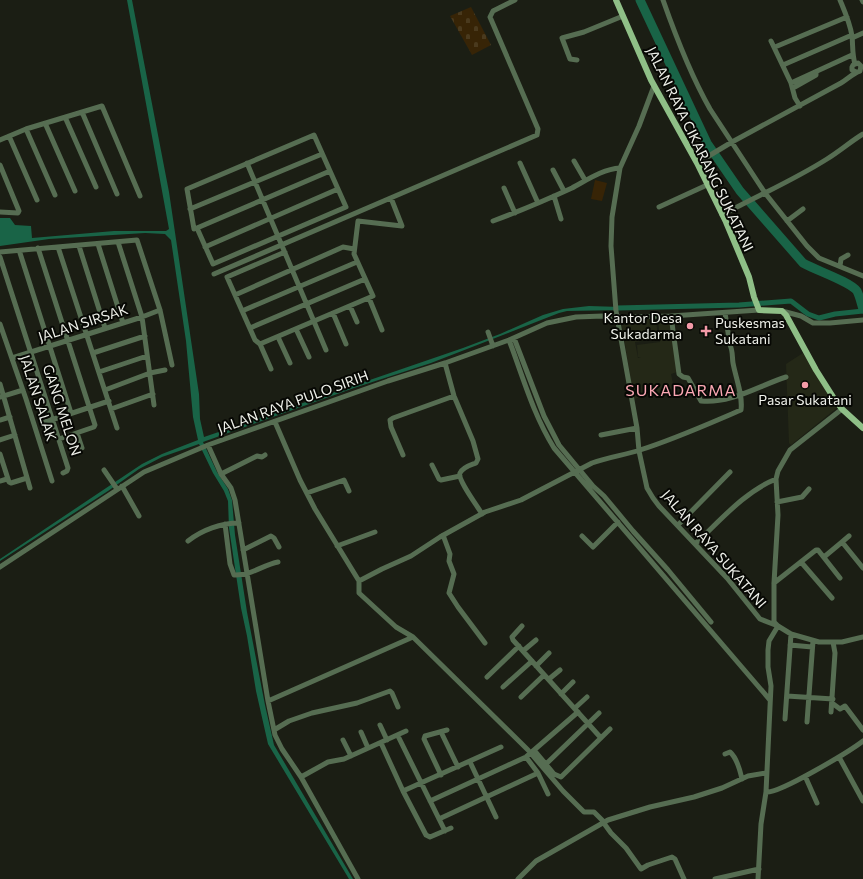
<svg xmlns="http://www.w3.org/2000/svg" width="863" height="879" font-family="Commissioner,sans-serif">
<defs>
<pattern id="cemetery-stones" width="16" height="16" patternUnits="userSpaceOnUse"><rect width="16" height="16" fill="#372406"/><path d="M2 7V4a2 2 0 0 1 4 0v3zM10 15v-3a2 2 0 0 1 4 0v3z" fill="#4a3a1e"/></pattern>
</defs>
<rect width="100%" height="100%" fill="#1b1e14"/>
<path fill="#242817" d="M656,318L658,339L635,342L638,358L641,357H638L637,345L660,342L658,318H670L677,372L671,374L674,389L634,399L621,320Z
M803,353L838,407L791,445L789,443L786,364Z"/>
<path fill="url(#cemetery-stones)" d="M471,7L491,45L472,55L450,16Z"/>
<path fill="#372406" d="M595,180L607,183L602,201L591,199Z"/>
<path fill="#196447" d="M127,0H132L169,192L199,394L200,419L204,437L463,348L500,334L543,315L563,309L589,306L621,307L622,310L567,311L559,313L431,363L354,388L203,442L217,472L228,489L232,500L235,535L247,612L265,705L274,745L353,879H349L268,744L256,691L247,636L241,608L229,528L228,501L224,491L213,473L199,444L162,457L139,469L108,491L0,561V559L142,464L162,454L198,440L193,417L186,341L171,240L165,234L145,233L49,239L0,246V218H10L15,225L31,226L32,238L114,231H166L169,229Z"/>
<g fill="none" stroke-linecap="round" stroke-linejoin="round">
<path stroke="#196447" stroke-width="5" d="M617,308L739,305L791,301L808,314L819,318L835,314L863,311"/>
<path stroke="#196447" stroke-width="9" d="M640,0L707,143L740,191L803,263C815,270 851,282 857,291C860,297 861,303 863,309"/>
<path stroke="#566d52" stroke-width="5" d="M663,0C676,37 690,74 710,109L765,193L807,246L819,258L863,276
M840,0C845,12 850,23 852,36C853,45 852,54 855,64
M862,0L863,2
M852,38L863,33
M771,41L791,83L795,98L800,106
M775,47L847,17
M577,60L570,59L562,38L584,32L623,16
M783,65L852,35
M791,83L852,55
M654,86L639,126L620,168L612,217L611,246L616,311L637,428L639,451L647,488L653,498L659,506L727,578L760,619L778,626L791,634L819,642H842L863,637
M793,88L816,75V73
M82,112L117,194
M65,117L96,187
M45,123L75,191
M26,129L55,195
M9,136L37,200
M0,140L26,129L102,106L140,196
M574,161L585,180
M247,163L326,350
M520,163L538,203
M697,163L732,142L841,83C848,79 853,73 860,71L861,66L858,63L853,65L852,67V70L856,72
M0,165L19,211L18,213L0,212
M553,170L564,191
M504,188L515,213
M554,196L561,219
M659,207L707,185
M190,209L322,154
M722,215C757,196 794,180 827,159C840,151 850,142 863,134
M493,221C520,211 546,200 572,188C587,180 603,169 620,168
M787,221L803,209
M197,228L213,264L346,207L314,135L187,189L194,229L197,228L330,171
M118,242L142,317L154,405
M98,244L123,323
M79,246L105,328
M58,247L117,428
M205,247L338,189
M38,248L95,425L94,427L59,439
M0,252L137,240L160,310L172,365
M20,253L71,413
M0,257L68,468L67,471L63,473
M840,266L841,259L848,255
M214,274L537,135L538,129L490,17L493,11L515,0
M235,295L343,247L354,249
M369,298L382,330
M350,306L357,322
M242,311L357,262
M782,311L801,316L813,323H830L863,320
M333,313L346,344
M671,316L679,374L683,377L688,378L701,401C731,404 758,386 786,377
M0,324L26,399L52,481
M250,328L365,279
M296,329L309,357
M488,332L493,346
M278,337L290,363
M514,338L544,416L559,445L593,486L604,496L633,531L668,570L711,622
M509,340C523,377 533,414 554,448L770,700
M260,344L373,296L354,254L358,221L402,226L391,198
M93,353L145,336
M12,358L142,317L160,310
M445,363L454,396L473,441L478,459L476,463C471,465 463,467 460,473C457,479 478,507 482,514
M271,369L260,344L255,340L227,277L285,252
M99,372L147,356
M0,384L30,488
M105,390L150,373L165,370
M0,397L23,390
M111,409L153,394
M0,420L10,417
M45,422L109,401
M275,422L300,480L315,509L359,581V593L396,627L413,637L528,750L563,791L584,812H594L604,822
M77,433L82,448
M601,435L637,428
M0,440L15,435
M208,445L221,474L231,488L235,500L268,701L275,735L282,749L301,777L358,879
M0,454L9,482L11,483L27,478
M403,455L391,427L390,420L393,418L454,396
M432,465L439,479L441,480L460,476
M104,470L117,489
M221,474L257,456L262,457L265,455
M0,481L7,479
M122,486L139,516
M307,493L344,480L349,491
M777,502L802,497L809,489
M225,524L230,564L234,575C250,576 263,565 278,562
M678,525L730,472
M443,535L450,554L449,561L454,574L449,593L458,607L485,643
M582,536L593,547L618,522
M188,541C202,530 221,523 239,523
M842,542L849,536
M695,544C720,521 744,492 776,479
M337,546L375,532
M243,550L271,536L274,538L279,547
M824,557L842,542L863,568
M801,562L832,598
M0,567L144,472L208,445L388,381L445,363L509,340L547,323L576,317L603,316L618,317L671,316L759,310
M359,581L382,569L411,556L440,537L485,512L521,500L592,463C608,457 625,455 640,450C675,439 708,424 741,410C743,395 736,379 733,363C732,357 733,351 730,345L725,313
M774,583L816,550H818L840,578
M522,626L512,637L513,640L601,738
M790,645L812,647
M523,651L536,640
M536,666L549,653
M487,677L519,646
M549,679L560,670
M503,687L532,661
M561,694L573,682
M787,696L833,699
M521,697L544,675
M268,701L413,637
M832,703L840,709L845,706L863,730
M575,708L587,697
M831,712L835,653L833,642
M785,719L791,634
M807,722L813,641
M380,725L387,740
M274,730L289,721L312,713L357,703L390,691L392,693L398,707
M361,732L368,748
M441,732L458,767
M398,736L445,831
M343,740L351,756
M381,743L403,791L426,835L430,837L451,828
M534,750L554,774L561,777L610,729
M725,754L730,752C737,758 740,770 742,779
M526,757L538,773L548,794
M839,757L863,801
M470,762L496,817
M546,764L599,713
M441,775L424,739L425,736L447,730
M805,776L817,803
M301,777L328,762L344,759L406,731
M403,791L501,747
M766,792C779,794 850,751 863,741
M430,801L526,757L578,712
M439,819L538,773
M603,822L611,833L626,848L641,869L648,865L672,857L675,859L684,879
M518,879L536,861L608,820L650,807L694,797L722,788L748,776L766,773
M715,879L759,869
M758,879L761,824L766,792L771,686L768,667V650L769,641L778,626L774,622V583L778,515L776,479L778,471L790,450L842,409"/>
<path stroke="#8fbf87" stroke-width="6" d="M616,0L651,80L697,163L726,222L749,277L754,297L759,310L782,311L786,315L816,370L835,400L842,409L863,428"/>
</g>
<g fill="#f39aa7" stroke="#070804" stroke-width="1.5">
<circle cx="690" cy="326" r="4"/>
<path d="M704 325h4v4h4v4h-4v4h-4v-4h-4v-4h4z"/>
<circle cx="805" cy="385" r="4"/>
</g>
<g text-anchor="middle" stroke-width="4" stroke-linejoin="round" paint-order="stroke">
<g font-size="14" fill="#eff1ea" stroke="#070804">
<text transform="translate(700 149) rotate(64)" y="5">JALAN RAYA CIKARANG SUKATANI</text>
<text transform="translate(83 323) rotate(-18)" y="5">JALAN SIRSAK</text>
<text transform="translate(38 398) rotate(72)" y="5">JALAN SALAK</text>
<text transform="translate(293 402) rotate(-20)" y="5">JALAN RAYA PULO SIRIH</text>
<text transform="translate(62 410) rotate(72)" y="5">GANG MELON</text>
<text transform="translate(714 549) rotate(49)" y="5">JALAN RAYA SUKATANI</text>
</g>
<g font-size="14" fill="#eff1ea" stroke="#070804" text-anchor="end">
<text x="682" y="323">Kantor Desa<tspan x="682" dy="16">Sukadarma</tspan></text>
<text x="715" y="328" text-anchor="start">Puskesmas<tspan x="715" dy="16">Sukatani</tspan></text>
<text x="805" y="405" text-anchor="middle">Pasar Sukatani</text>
</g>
<g font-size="16" letter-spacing="1" fill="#fca8b4" stroke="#070804">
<text x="681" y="396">SUKADARMA</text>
</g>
</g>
</svg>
